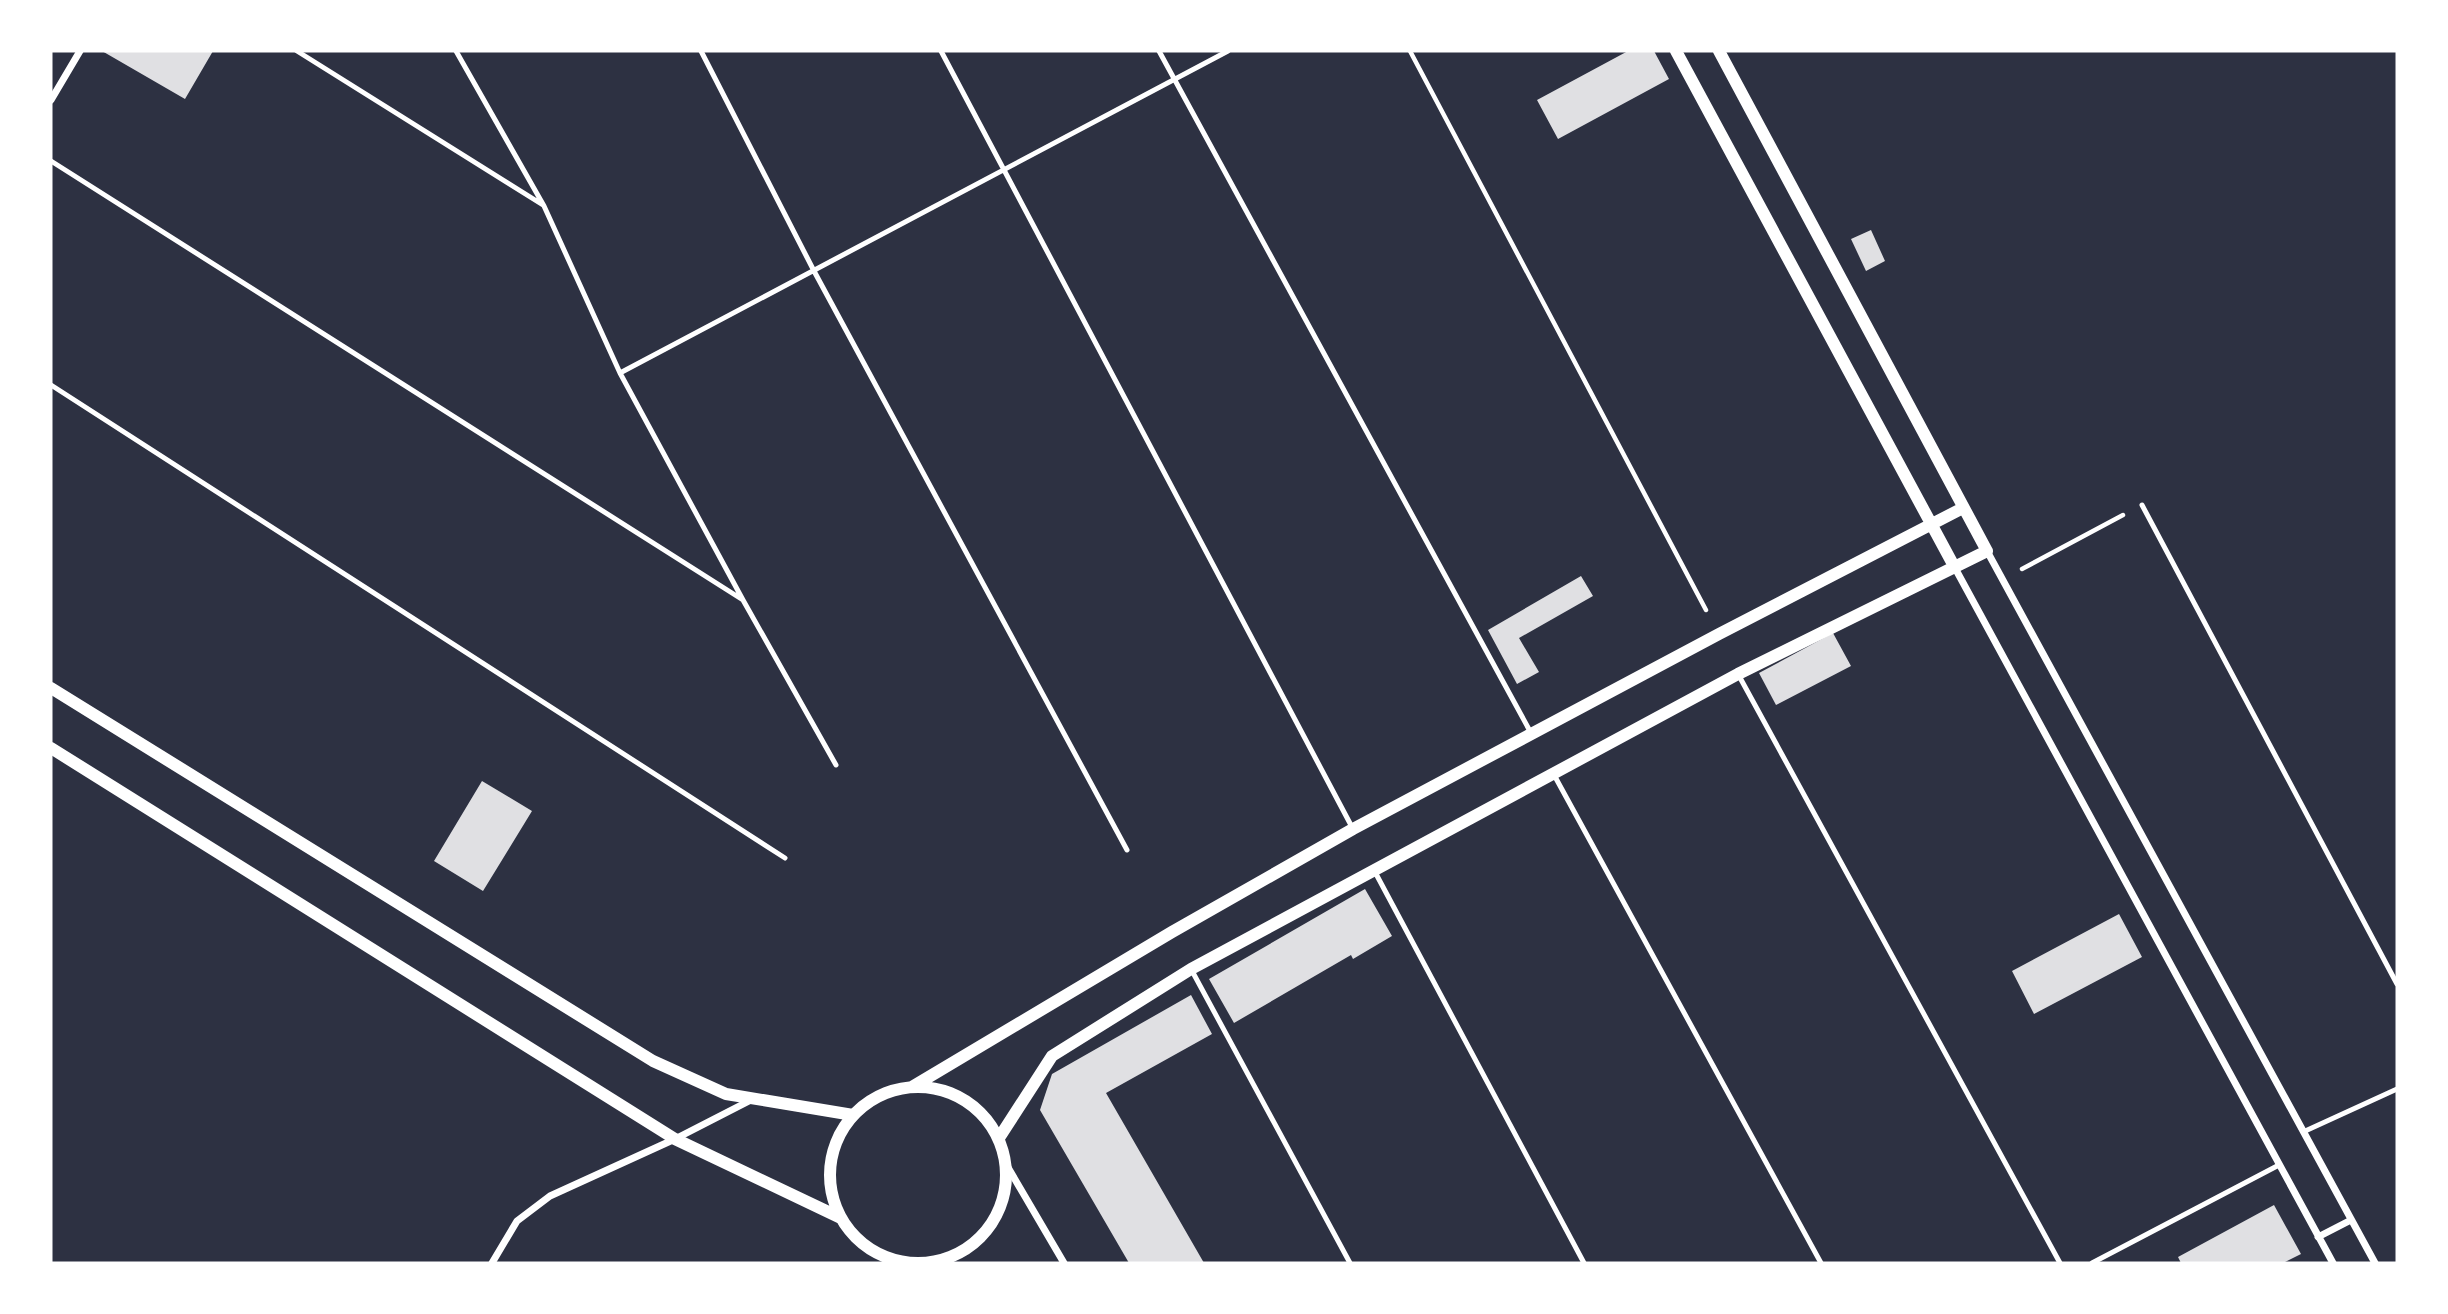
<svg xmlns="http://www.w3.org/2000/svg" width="2448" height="1314" font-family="Raleway,sans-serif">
<rect width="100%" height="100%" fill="#2d3142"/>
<path fill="#e0e0e3" d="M102,51H213L185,99Z
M1628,51H1654L1669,79L1558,139L1537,100Z
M1871,230L1885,261L1866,271L1851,239Z
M1581,576L1593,596L1519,638L1539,672L1517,684L1488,630Z
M1833,633L1851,666L1776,705L1759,673Z
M482,781L532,811L483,891L434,861Z
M1365,889L1392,936L1353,959L1351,955L1234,1023L1209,979Z
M2119,914L2142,957L2034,1014L2012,971Z
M1191,995L1212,1034L1106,1093L1204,1263H1129L1040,1110L1052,1074Z
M2274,1205L2301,1254L2283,1263H2181L2178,1257Z"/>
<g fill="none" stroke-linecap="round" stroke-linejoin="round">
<path stroke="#fff" stroke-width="4.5" d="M1410,51L1706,610
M2022,569L2123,515"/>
<path stroke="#fff" stroke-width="5" d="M297,51L543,205
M456,51L544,206L620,373L743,600L836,765
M701,51L814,271L1127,850
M941,51L1353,829
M1159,51L1531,733
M51,161L743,600
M620,373L1228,51
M51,385L785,858
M2142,505L2397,984
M1738,674L2060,1263
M1553,773L1821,1263
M1375,872L1584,1263
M1191,969L1350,1263
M2303,1132L2397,1089
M2092,1263L2279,1165"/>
<path stroke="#fff" stroke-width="7" d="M51,100L80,51
M1987,551L2375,1263
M1955,568L2333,1263
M1006,1164L1064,1263
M2318,1237L2351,1220
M901,1262L902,1263
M492,1263L517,1221L550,1196L675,1139L751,1100"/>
<path stroke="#fff" stroke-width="12" d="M1676,51L1955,568
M51,688L653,1061L726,1094L853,1115
M51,748L675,1139L841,1218
M912,1087L1172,932L1353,829L1719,634L1963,508
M830 1175a88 88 0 1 1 176 0a88 88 0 1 1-176 0Z
M999,1138L1052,1056L1191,969L1738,674L1987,551L1719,51"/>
</g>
<rect width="2448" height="1314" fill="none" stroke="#ffffff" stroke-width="105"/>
</svg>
